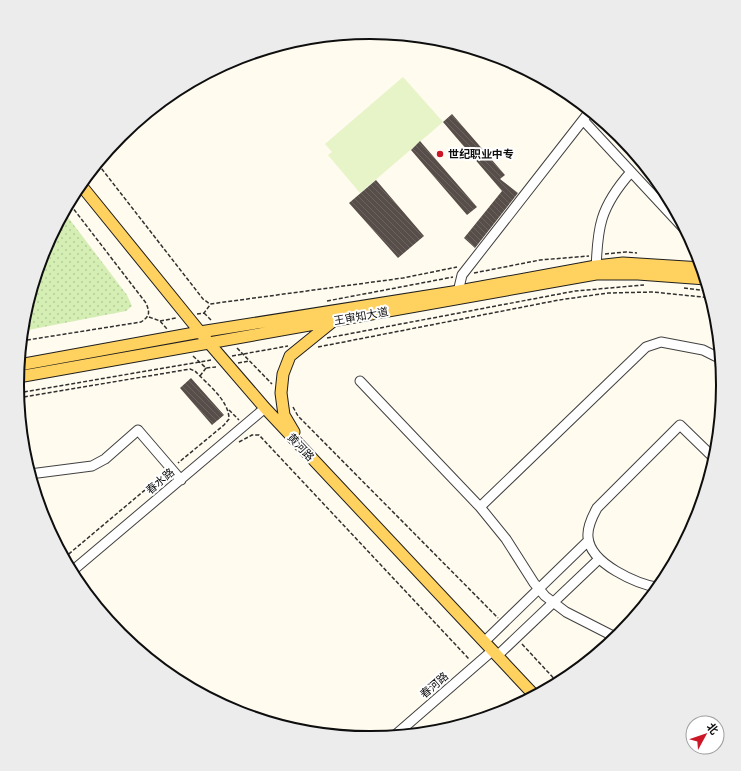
<svg xmlns="http://www.w3.org/2000/svg" width="741" height="771" font-family="'Source Serif 4','Noto Sans SC',serif">
<defs>
<pattern id="grass-dots" width="8" height="8" patternUnits="userSpaceOnUse"><rect width="8" height="8" fill="#d4eeb4"/><path d="M2 2h.1M6 6h.1" fill="none" stroke="#b5cb9a" stroke-width="1.8" stroke-linecap="round"/></pattern>
<pattern id="building-back-hatch" width="6" height="6" patternUnits="userSpaceOnUse"><rect width="6" height="6" fill="#584e49"/><path d="M-1 5l2 2M0 0l6 6M5-1l2 2" fill="none" stroke="#6b635f"/></pattern>
</defs>
<rect width="100%" height="100%" fill="#fffbef"/>
<path fill="url(#grass-dots)" d="M64,212L127,295L132,306L126,311L23,331L24,316L44,250Z"/>
<path fill="#e6f4c7" d="M403,77L443,122L360,193L328,155L332,152L325,144Z"/>
<path fill="url(#building-back-hatch)" d="M452,114L505,175L500,179L518,193L475,248L464,238L502,191L443,122Z
M420,141L477,207L467,215L411,150Z
M376,180L424,236L398,258L349,203Z
M191,378L224,415L212,425L180,388Z"/>
<g fill="none" stroke-linecap="round" stroke-linejoin="round">
<defs>
<path id="minor" d="M583,120L688,233
M596,273C597,227 600,207 631,172
M457,296L462,275L590,111
M360,381L480,507
M30,474L92,466L105,459L138,430L181,480
M71,572L265,408
M660,588C637,584 590,564 588,537C587,527 592,517 597,508L680,425L716,460
M617,638L566,612L545,596L534,583L506,539L480,507L646,347L661,342L703,350L721,359
M484,642L588,541
M497,656L599,559
M393,737L492,651"/>
<path id="major" d="M80,184L209,343L265,408L535,696
M19,365L200,332L459,291L596,266L623,263L702,268
M18,377L596,274H638L706,279
M294,432L284,415L281,393L283,374L290,356L332,322"/>
</defs>
<use href="#minor" stroke="#414141" stroke-width="11"/>
<use href="#major" stroke="#1f1f1f" stroke-width="13"/>
<path stroke="#303030" stroke-width="1.5" stroke-dasharray="4 2" stroke-linecap="butt" d="M98,164L203,299L210,304L403,278L457,267
M605,254L626,252L637,253
M474,273L540,260L589,256
M684,288L709,291
M327,301L453,277
M204,313L211,320
M197,314L204,313L210,305
M149,317L160,321L167,329
M160,321L176,318
M327,338L575,291L644,285
M21,341L141,322C150,316 150,313 146,303L69,203
M318,347L559,300L608,293L653,292L712,298
M237,348L272,384
M193,356L206,368L216,367
M232,356L288,346
M238,363L250,361
M200,376L206,368
M18,393L211,360
M18,398L190,369L195,371C207,384 229,400 229,419L224,425L178,463
M293,407L298,416L498,618
M229,410L239,420
M239,442L252,435H259L469,659
M64,558L164,474
M522,644L559,684"/>
<use href="#minor" stroke="#fff" stroke-width="9"/>
<use href="#major" stroke="#ffd15f" stroke-width="11"/>
</g>
<circle fill="#cc1727" stroke="#fff" stroke-width="1.5" cx="440" cy="154" r="4"/>
<g text-anchor="middle" stroke-width="4" stroke-linejoin="round" paint-order="stroke">
<g font-size="11" font-weight="bold" fill="#0e0e0e" stroke="#fff" text-anchor="start">
<text x="448" y="158">世纪职业中专</text>
</g>
<g font-size="11" fill="#0e0e0e" stroke="#fff">
<text transform="translate(361 316) rotate(-10)" y="4">王审知大道</text>
<text transform="translate(301 447) rotate(47)" y="4">黄河路</text>
<text transform="translate(160 481) rotate(-40)" y="4">春水路</text>
<text transform="translate(434 685) rotate(-41)" y="4">春河路</text>
</g>
</g>
<path d="M0 0H741V771H0ZM24 385a346 346 0 1 1 692 0a346 346 0 1 1-692 0Z" fill="#ececec" fill-rule="evenodd"/>
<path fill="none" stroke="#0e0e0e" stroke-width="2" d="M24 385a346 346 0 1 1 692 0a346 346 0 1 1-692 0Z"/>
<g transform="translate(705 735) rotate(50)"><circle r="19" fill="#ffffff" stroke="#9f9f9f"/>
<path d="M0-3L7 15L0 10L-7 15Z" fill="#cc1727"/>
<text y="-6" font-size="11" font-weight="bold" text-anchor="middle" fill="#0e0e0e">北</text>
</g>
</svg>
